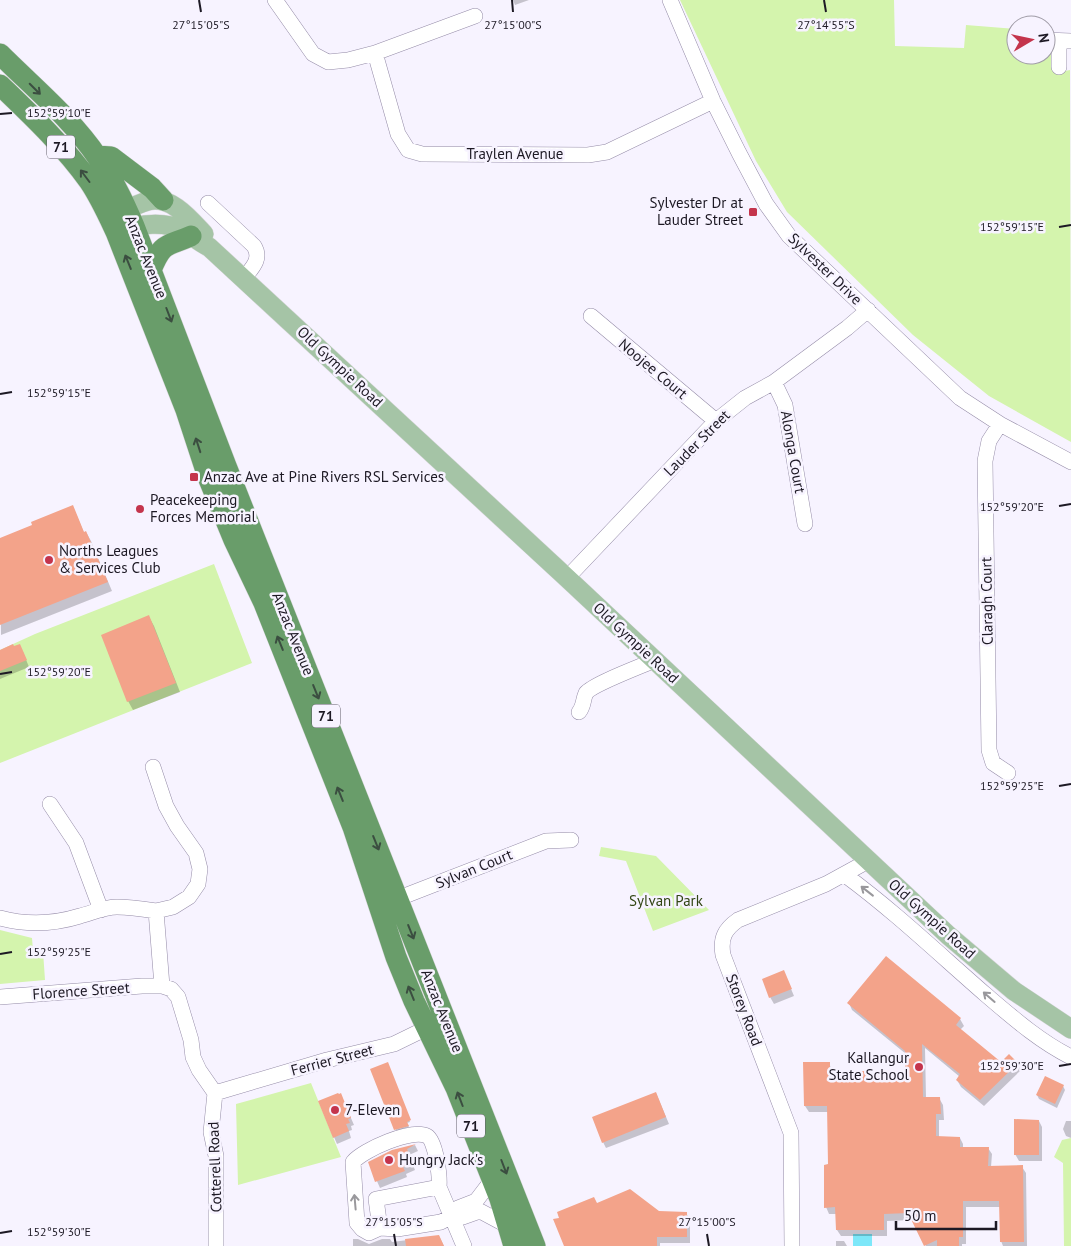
<svg xmlns="http://www.w3.org/2000/svg" width="1071" height="1246" font-family="'PT Sans',sans-serif">
<rect width="100%" height="100%" fill="#f7f3ff"/>
<path fill="#d4f4ad" d="M680,0H894L895,46L964,48L966,25L1016,29V55H1046V47L1052,50L1065,71L1070,70L1071,442L989,396L913,335L787,212L756,161Z
M214,564L252,663L0,763V650L35,634Z
M601,847L656,856L709,910L653,931L626,861L599,856Z
M0,930L32,938L33,951H43L45,980L0,984Z
M311,1083L341,1157L238,1185L236,1104Z
M1071,1138V1246H1064L1063,1163L1054,1157L1062,1140Z"/>
<path fill="#7de7f9" d="M853,1234H872V1246H853Z"/>
<path fill="#0003" d="M513,0H529L515,5Z
M77,516L84,533L86,532L91,541L112,591L1,635L0,539Z
M149,617L154,626L180,692L133,710L128,701Z
M0,651L23,652L29,667L0,679Z
M784,972L794,996L774,1004L770,997Z
M849,1003L960,1019L964,1026L960,1030L1001,1064H1017L1021,1070L984,1106L961,1087L957,1080L960,1077L925,1048L926,1098H939L943,1105L944,1120H939V1137L960,1138L963,1144V1148H988L992,1154L991,1167H1022L1026,1173L1027,1246H1003L1001,1241V1207H966V1244H962V1246H926L912,1220L887,1221V1236H841L837,1230V1214H829L826,1207L829,1166L828,1112H809L805,1106L829,1063L833,1073L907,1072L906,1054L852,1010Z
M387,1064L410,1122L407,1123L409,1127L396,1131Z
M1063,1086L1065,1090L1057,1108L1039,1099L1037,1095Z
M656,1093L669,1124L606,1148L603,1142Z
M341,1095L354,1125L351,1126L352,1130L349,1131L351,1138L337,1144L334,1137Z
M1039,1121L1042,1127V1161H1019L1015,1154Z
M1066,1121H1071V1138L1066,1136L1063,1129Z
M415,1145L418,1151L409,1155L415,1170L406,1174L407,1177L380,1188L369,1163L392,1151Z
M596,1204L658,1213H686L690,1219V1243H660V1246H565Z
M439,1236L444,1246H353V1239H358L369,1244L382,1239H390L392,1242Z
M836,1241H844L847,1246H836Z"/>
<path fill="#f3a38a" d="M73,505L84,532L86,531L108,582L0,625V538L32,525L31,522Z
M149,615L176,683L127,702L101,635Z
M13,644L14,646L20,644L27,660L0,671V650Z
M886,956L961,1018L956,1025L1001,1062L1009,1054L1018,1063L980,1100L956,1080L960,1074L922,1044L923,1097H940L941,1114H936V1136L960,1137V1147H989L988,1166L1023,1165L1024,1242H1000L999,1201H963V1237H959V1246H937V1240L924,1246L908,1213L884,1214V1230H836L835,1207L824,1208V1165L828,1164L827,1106H804L803,1062H830V1071H905V1051L847,1003Z
M784,970L792,989L769,998L762,979Z
M388,1062L411,1120L407,1122L409,1126L394,1130L370,1069Z
M1045,1076L1064,1085L1055,1104L1036,1095Z
M656,1092L666,1117L602,1143L592,1117Z
M338,1093L339,1094L341,1093L351,1118L348,1119L350,1123L346,1124L349,1131L333,1138L318,1101Z
M1014,1119L1039,1120V1155H1014Z
M416,1144L407,1149L412,1163L403,1167L405,1171L375,1182L368,1162L392,1150Z
M630,1189L659,1211L687,1212V1237H657V1246H564L553,1219L559,1218L557,1212L594,1197L597,1203Z
M439,1235L444,1246H406L405,1239Z"/>
<g fill="none" stroke-linecap="round" stroke-linejoin="round">
<defs>
<path id="minor" d="M275,0L313,54L328,62L348,60L375,53L475,16
M670,0L713,101L739,153L766,204L789,236L960,398L1000,424L1071,462
M1046,40L1071,41
M375,53L398,134L408,150L422,154L588,155L607,152L713,101
M1059,67V41
M208,203L254,246C262,259 252,268 244,278
M591,316L716,421
M774,382L785,405L805,524
M1000,424L989,441L985,461L989,750L993,763L1008,773
M567,578L716,421L745,398L774,382L847,328L868,310
M579,712C584,706 583,699 586,693C593,684 642,666 655,660
M153,767L166,806L177,826L196,853L200,869L198,884L189,897L173,907L156,911
M50,804L76,843L101,910
M845,875C894,911 939,954 985,994C1012,1017 1039,1041 1071,1057
M389,902L546,841L571,840
M0,918C26,925 54,924 80,916C92,913 104,907 117,907C130,907 143,909 156,911L162,986
M0,997L142,986H162L171,989L178,997L191,1040L193,1057L199,1070L215,1093L211,1132L216,1156V1246
M215,1093L327,1060L394,1044L435,1024
M452,1216L463,1217L480,1211L508,1226
M380,1228L369,1233L362,1229L357,1223L353,1162C363,1150 412,1128 427,1136C436,1141 440,1177 439,1187
M464,1246L439,1187L376,1199L380,1228L397,1229L441,1222L452,1216L458,1208L476,1201L492,1180
M792,1246L791,1133L723,955C720,938 725,929 738,920L826,884L868,861"/>
<path id="major" d="M115,216C125,211 136,204 148,201C171,195 190,219 204,234
M122,230C140,224 164,221 183,230C192,235 198,242 209,247L567,578L949,936L1014,991L1071,1029"/>
<path id="highway" d="M0,54C33,87 72,119 98,158C113,179 124,202 134,226L226,466L535,1246
M0,85C31,115 64,146 89,181C100,197 108,215 116,232L186,410L208,477L234,540L264,603L353,827L396,957L414,1001L456,1088L500,1199L514,1246
M97,156L111,157L152,188L163,200
M151,270C163,241 166,247 191,236"/>
</defs>
<use href="#minor" stroke="#958ca8" stroke-width="16"/>
<use href="#major" stroke="#d6d6d8" stroke-width="20"/>
<use href="#highway" stroke="#d6d6d8" stroke-width="22"/>
<use href="#minor" stroke="#fff" stroke-width="15"/>
<use href="#major" stroke="#a5c4a6" stroke-width="19"/>
<use href="#highway" stroke="#699d6a" stroke-width="21"/>
</g>
<defs><path id="oneway-shaft" d="M-6 0H5M1.5-3L5.5 0L1.5 3" fill="none" stroke-width="1.6" stroke-linecap="round" stroke-linejoin="round" transform="scale(1.25)"/></defs>
<g stroke="#3b4e40">
<use href="#oneway-shaft" transform="translate(35 89) rotate(45)"/>
<use href="#oneway-shaft" transform="translate(85 176) rotate(-127)"/>
<use href="#oneway-shaft" transform="translate(128 262) rotate(-112)"/>
<use href="#oneway-shaft" transform="translate(169 315) rotate(69)"/>
<use href="#oneway-shaft" transform="translate(198 445) rotate(-108)"/>
<use href="#oneway-shaft" transform="translate(280 643) rotate(-112)"/>
<use href="#oneway-shaft" transform="translate(316 692) rotate(68)"/>
<use href="#oneway-shaft" transform="translate(340 794) rotate(-112)"/>
<use href="#oneway-shaft" transform="translate(376 843) rotate(68)"/>
<use href="#oneway-shaft" transform="translate(411 932) rotate(68)"/>
<use href="#oneway-shaft" transform="translate(411 993) rotate(-112)"/>
<use href="#oneway-shaft" transform="translate(460 1099) rotate(-111)"/>
<use href="#oneway-shaft" transform="translate(504 1167) rotate(69)"/>
</g>
<g stroke="#99989c">
<use href="#oneway-shaft" transform="translate(867 891) rotate(-142)"/>
<use href="#oneway-shaft" transform="translate(989 997) rotate(-139)"/>
<use href="#oneway-shaft" transform="translate(355 1202) rotate(-95)"/>
</g>
<path fill="none" stroke="#1d1924" stroke-width="2" d="M199,0L201,12M512,0L513,12M824,0L826,12M0,114L12,113M1059,227L1071,225M0,394L12,392M1059,506L1071,504M0,674L12,672M1059,786L1071,784M0,954L12,952M1059,1066L1071,1064M0,1233L12,1231M394,1234L396,1246M707,1234L709,1246"/>
<g fill="#c4344c" stroke="#f7f3ff" stroke-width="2">
<rect x="748" y="207" width="10" height="10" rx="2.5"/>
<rect x="189" y="472" width="10" height="10" rx="2.5"/>
<circle cx="140" cy="509" r="5"/>
<circle cx="49" cy="560" r="5"/>
<circle cx="919" cy="1067" r="5"/>
<circle cx="335" cy="1110" r="5"/>
<circle cx="389" cy="1160" r="5"/>
</g>
<g text-anchor="middle" stroke-width="5" stroke-linejoin="round" paint-order="stroke">
<g fill="#f7f3ff" stroke="#5e5a66" stroke-width="1">
<rect x="47" y="135.5" width="28" height="23" rx="4"/>
<rect x="312" y="704.5" width="28" height="23" rx="4"/>
<rect x="457" y="1114.5" width="28" height="23" rx="4"/>
</g>
<g font-size="14" font-weight="bold" fill="#1d1924">
<text x="61" y="152">71</text>
<text x="326" y="721">71</text>
<text x="471" y="1131">71</text>
</g>
<g font-size="15" fill="#1d1924" stroke="#f7f3ff">
<text x="515" y="159">Traylen Avenue</text>
<text transform="translate(146 257) rotate(68)" y="5">Anzac Avenue</text>
<text transform="translate(825 269) rotate(44)" y="5">Sylvester Drive</text>
<text transform="translate(340 367) rotate(43)" y="5">Old Gympie Road</text>
<text transform="translate(653 369) rotate(40)" y="5">Noojee Court</text>
<text transform="translate(697 443) rotate(-45)" y="5">Lauder Street</text>
<text transform="translate(793 452) rotate(80)" y="5">Alonga Court</text>
<text transform="translate(987 601) rotate(-91)" y="5">Claragh Court</text>
<text transform="translate(293 634) rotate(68)" y="5">Anzac Avenue</text>
<text transform="translate(636 643) rotate(43)" y="5">Old Gympie Road</text>
<text transform="translate(474 869) rotate(-22)" y="5">Sylvan Court</text>
<text transform="translate(932 919) rotate(42)" y="5">Old Gympie Road</text>
<text transform="translate(81 991) rotate(-4)" y="5">Florence Street</text>
<text transform="translate(744 1010) rotate(69)" y="5">Storey Road</text>
<text transform="translate(442 1011) rotate(68)" y="5">Anzac Avenue</text>
<text transform="translate(332 1060) rotate(-15)" y="5">Ferrier Street</text>
<text transform="translate(215 1167) rotate(-92)" y="5">Cotterell Road</text>
</g>
<g font-size="15" fill="#1d1924" stroke="#f7f3ff" text-anchor="start">
<text x="743" y="208" text-anchor="end">Sylvester Dr at<tspan x="743" dy="17">Lauder Street</tspan></text>
<text x="204" y="482">Anzac Ave at Pine Rivers RSL Services</text>
<text x="150" y="505">Peacekeeping<tspan x="150" dy="17">Forces Memorial</tspan></text>
<text x="59" y="556">Norths Leagues<tspan x="59" dy="17">&amp; Services Club</tspan></text>
<text x="909" y="1063" text-anchor="end">Kallangur<tspan x="909" dy="17">State School</tspan></text>
<text x="345" y="1115">7-Eleven</text>
<text x="399" y="1165">Hungry Jack's</text>
</g>
<g font-size="15" fill="#314513" stroke="#f7f3ff">
<text x="666" y="906">Sylvan Park</text>
</g>
</g>
<g font-size="12" text-anchor="middle" fill="#1d1924" stroke="#f7f3ff" stroke-width="5" stroke-linejoin="round" paint-order="stroke">
<text x="201" y="29">27°15'05"S</text>
<text x="513" y="29">27°15'00"S</text>
<text x="826" y="29">27°14'55"S</text>
<text x="59" y="117">152°59'10"E</text>
<text x="1012" y="231">152°59'15"E</text>
<text x="59" y="397">152°59'15"E</text>
<text x="1012" y="511">152°59'20"E</text>
<text x="59" y="676">152°59'20"E</text>
<text x="1012" y="790">152°59'25"E</text>
<text x="59" y="956">152°59'25"E</text>
<text x="1012" y="1070">152°59'30"E</text>
<text x="394" y="1226">27°15'05"S</text>
<text x="707" y="1226">27°15'00"S</text>
<text x="59" y="1236">152°59'30"E</text>
</g>
<g transform="translate(1031 40) rotate(81)"><circle r="24" fill="#f7f3ff" stroke="#a09ca7"/>
<path d="M0-4L9 19L0 12L-9 19Z" fill="#c4344c"/>
<text y="-8" font-size="14" font-weight="bold" text-anchor="middle" fill="#1d1924">N</text>
</g>
<path d="M896 1221v8h100v-8" fill="none" stroke="#1d1924" stroke-width="2.5"/>
<text x="904" y="1221" font-size="15" fill="#1d1924" stroke="#f7f3ff" stroke-width="4" paint-order="stroke">50 m</text>
</svg>
